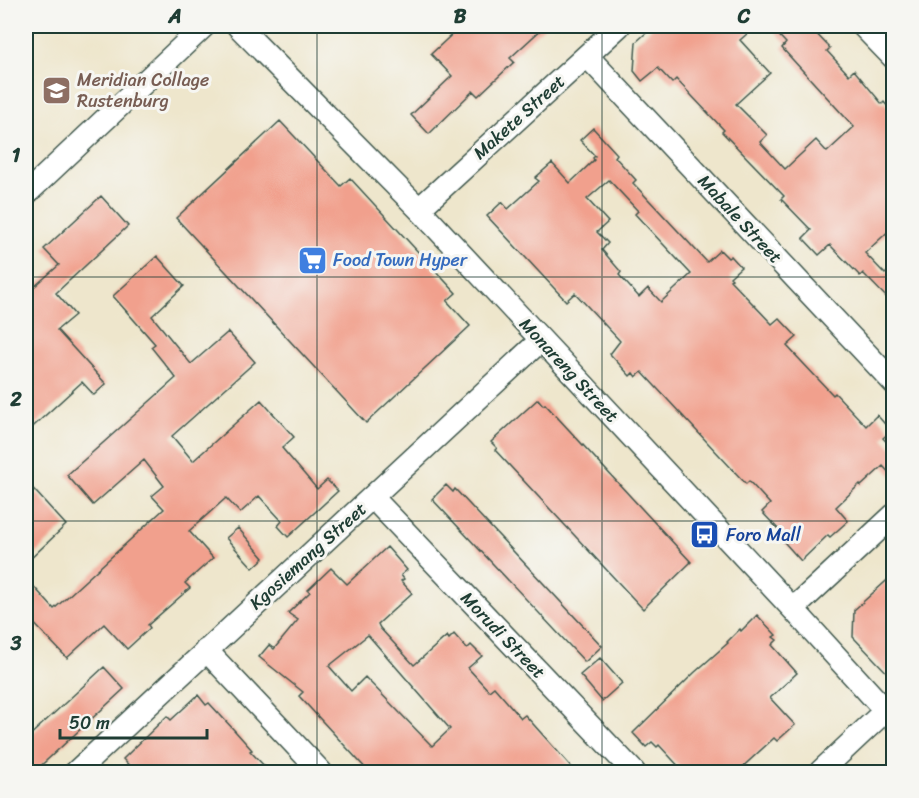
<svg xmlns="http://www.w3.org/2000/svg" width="919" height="798" font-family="Sriracha,sans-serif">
<rect width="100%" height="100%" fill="#f6f6f2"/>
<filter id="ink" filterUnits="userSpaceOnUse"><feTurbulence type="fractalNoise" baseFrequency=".0167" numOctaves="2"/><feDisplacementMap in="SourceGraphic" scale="12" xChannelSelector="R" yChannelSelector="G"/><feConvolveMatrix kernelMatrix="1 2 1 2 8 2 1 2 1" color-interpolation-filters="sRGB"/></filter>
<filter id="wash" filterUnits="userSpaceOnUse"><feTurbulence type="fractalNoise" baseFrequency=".008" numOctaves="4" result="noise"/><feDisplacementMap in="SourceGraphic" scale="24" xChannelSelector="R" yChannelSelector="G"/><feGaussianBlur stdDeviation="1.35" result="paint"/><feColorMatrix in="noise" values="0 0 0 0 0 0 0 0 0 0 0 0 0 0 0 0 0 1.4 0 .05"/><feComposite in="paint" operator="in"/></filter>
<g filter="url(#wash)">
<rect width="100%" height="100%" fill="#eee6cc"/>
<g id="blocks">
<path fill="#f1a08d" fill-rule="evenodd" d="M461,26H545L510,58L514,62L478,96L473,91L429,134L411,115L452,76L431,54Z
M654,26H756L740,40L770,73L736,104L767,135L760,142L785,169L816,140L827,152L854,127L782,48L786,43L770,26H809L830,48L827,51L849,75L854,70L882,104L884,102L894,114V226L865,253L885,274L894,266V305L863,273L860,276L830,245L819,255L803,238L811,230L781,199L784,196L722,132L724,130L676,79L672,83L658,68L642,81L634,71L636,42Z
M280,121L341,186L350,178L456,293L447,301L470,326L366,423L176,218Z
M593,128L617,154L615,157L636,180L633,183L707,262L720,250L728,258L731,256L741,267L730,277L732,279L730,280L772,324L779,318L797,337L787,346L833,395L835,393L866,426L877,415L891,431L883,438L894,450V478L883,466L861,486L860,484L836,507L848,521L830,537L828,535L801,561L776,533L779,530L762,512L770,504L749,481L746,484L642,372L636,377L633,373L630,376L610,354L620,341L575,293L566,301L487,216L502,202L508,209L539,181L535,178L552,163L570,183L594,160L593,158L595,156L580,140ZM609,180L638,211L635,214L691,274L661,302L648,288L639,297L619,275L621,272L602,250L608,243L597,232L608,222L587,199Z
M101,196L128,226L56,293L75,315L57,330L106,384L94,395L82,382L26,433V294L59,265L44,249Z
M157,256L184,286L152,316L191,364L228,332L255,362L172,436L193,461L261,400L294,437L282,448L317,489L327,480L338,491L288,537L278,526L282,521L259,496L240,513L226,498L189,531L213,558L185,583L190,588L148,625L150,628L127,649L104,624L67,658L26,615V578L54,609L164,509L152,496L164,486L144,460L93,505L67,475L176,378L151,347L155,344L113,296Z
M538,399L543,405L545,404L691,562L643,609L495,450L497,448L491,442Z
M26,481L66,525L26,563Z
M446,485L453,492L455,489L602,646L585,662L432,499Z
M238,528L264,558L253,568L226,538Z
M387,547L407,570L401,575L404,579L401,581L412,593L378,624L380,628L414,665L447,636L449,639L454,634L467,649L471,645L482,656L468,668L489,691L494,687L521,718L525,715L576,772H369L299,696L303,692L259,657L269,645L274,649L298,620L288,613L310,592L308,590L331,568L347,584ZM368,635L450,729L432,746L365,677L351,691L329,666Z
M894,574V680L853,637L854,610Z
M757,615L776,635L773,637L777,640L772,645L797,673L770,698L795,725L777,741L774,738L737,772H684L659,745L657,747L652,742L646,747L633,733L694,673L728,643L727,642L740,629L741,631Z
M600,658L622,683L602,701L580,675Z
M104,667L124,689L34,772L26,762V739Z
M198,695L206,705L209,703L235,731L252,750L250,751L270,772H135L123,759L167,716L171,720Z"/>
</g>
</g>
<g filter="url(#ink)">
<use href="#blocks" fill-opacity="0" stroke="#3e564b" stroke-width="1.5"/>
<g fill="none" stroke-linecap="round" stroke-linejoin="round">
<defs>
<path id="minor" d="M238,26L419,209L793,609L894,720
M863,26L894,58
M587,56L894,383
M26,194L204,26
M419,209L619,26
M373,498L634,772
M793,609L894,515
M206,650L321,772
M76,772L541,340
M820,772L885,711"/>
</defs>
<use href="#minor" stroke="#3e564b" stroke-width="25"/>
<use href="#minor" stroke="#fff" stroke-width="22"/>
</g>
</g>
<path fill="none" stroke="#1f3d34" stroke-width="1.5" stroke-opacity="0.55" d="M317,26V772M602,26V772M26,277H894M26,521H894"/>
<defs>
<symbol id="university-square" viewBox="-11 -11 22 22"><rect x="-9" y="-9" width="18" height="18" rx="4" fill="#8d6e63" stroke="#f6f6f2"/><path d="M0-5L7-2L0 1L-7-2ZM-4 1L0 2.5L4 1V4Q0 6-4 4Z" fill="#fff"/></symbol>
<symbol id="supermarket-square" viewBox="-11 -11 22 22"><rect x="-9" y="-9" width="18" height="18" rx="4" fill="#3f7fe0" stroke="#f6f6f2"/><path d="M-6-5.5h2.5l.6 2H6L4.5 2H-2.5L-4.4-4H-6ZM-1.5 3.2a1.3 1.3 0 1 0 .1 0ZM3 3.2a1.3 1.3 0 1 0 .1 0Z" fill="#fff"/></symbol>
<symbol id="bus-square" viewBox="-11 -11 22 22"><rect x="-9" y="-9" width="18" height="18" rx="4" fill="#1a4fb4" stroke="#f6f6f2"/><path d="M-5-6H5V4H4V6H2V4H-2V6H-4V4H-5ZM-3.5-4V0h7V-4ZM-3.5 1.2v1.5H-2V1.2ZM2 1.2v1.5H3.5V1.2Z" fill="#fff"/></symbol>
</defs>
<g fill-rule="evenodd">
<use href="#university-square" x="40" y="74" width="33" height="33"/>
<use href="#supermarket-square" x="296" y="244" width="33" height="33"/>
<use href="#bus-square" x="688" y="518" width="33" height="33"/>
</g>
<g text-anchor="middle" stroke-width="6" stroke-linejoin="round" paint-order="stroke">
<g font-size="18" fill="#785e54" stroke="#f6f6f2" text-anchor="start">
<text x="77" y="86">Meridian Collage<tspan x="77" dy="21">Rustenburg</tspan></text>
</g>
<g font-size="18" fill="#1f3d34" stroke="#f6f6f2">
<text transform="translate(519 117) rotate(-42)" y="6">Makete Street</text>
<text transform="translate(740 219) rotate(47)" y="6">Mabale Street</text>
<text transform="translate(569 370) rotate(47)" y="6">Monareng Street</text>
<text transform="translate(308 556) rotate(-42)" y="6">Kgosiemang Street</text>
<text transform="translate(503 635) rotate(46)" y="6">Morudi Street</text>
</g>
<g font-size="18" fill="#366cbe" stroke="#f6f6f2" text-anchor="start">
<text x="333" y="266">Food Town Hyper</text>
</g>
<g font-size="18" fill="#164399" stroke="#f6f6f2" text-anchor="start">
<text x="726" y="541">Foro Mall</text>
</g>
</g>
<rect width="919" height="798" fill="none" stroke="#f6f6f2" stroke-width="66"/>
<path d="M60 729v9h147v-9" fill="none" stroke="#1f3d34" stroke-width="3"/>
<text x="69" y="729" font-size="18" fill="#1f3d34" stroke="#f6f6f2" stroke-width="4.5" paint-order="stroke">50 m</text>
<rect x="33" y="33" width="853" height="732" fill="none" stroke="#1f3d34" stroke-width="2"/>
<g font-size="20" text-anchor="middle" font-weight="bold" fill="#1f3d34">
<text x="175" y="23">A</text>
<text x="460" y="23">B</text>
<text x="744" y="23">C</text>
<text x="16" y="162">1</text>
<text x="16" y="406">2</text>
<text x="16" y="650">3</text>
</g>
</svg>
